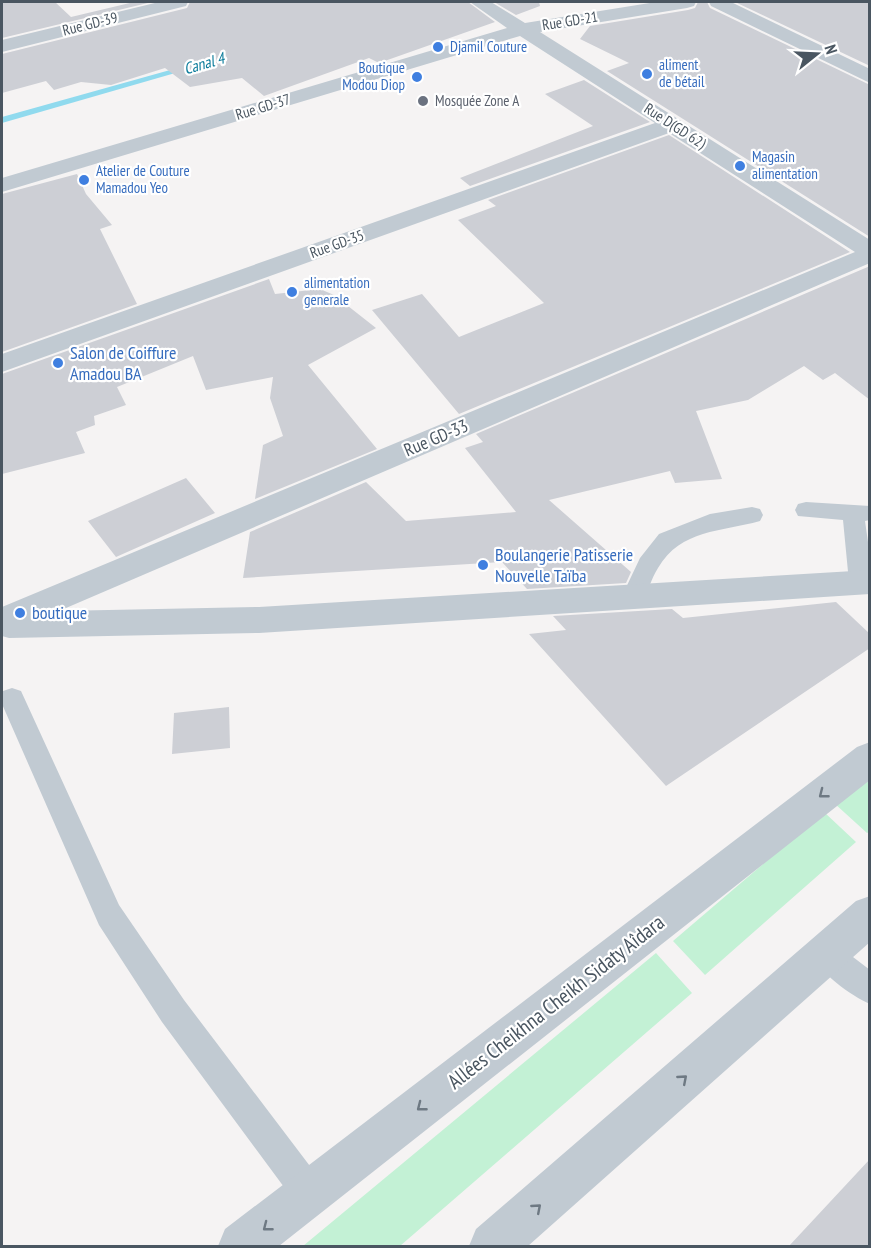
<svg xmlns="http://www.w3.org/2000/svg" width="871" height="1248" font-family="'PT Sans Narrow',sans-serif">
<rect width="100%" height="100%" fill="#f5f3f3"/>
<path fill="#c3f1d5" d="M869,775V832L867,833L834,803Z
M824,812L856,842L705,975L673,941Z
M656,953L692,993L400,1246H303Z"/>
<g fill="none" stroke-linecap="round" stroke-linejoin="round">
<path fill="#90daee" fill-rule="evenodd" d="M188,65L196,67L2,123V117Z"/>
</g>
<path fill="#cdcfd5" d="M2,2H55L71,17L134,2H152L2,38Z
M190,2H468L495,22L379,63L369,58L264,96L242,78L190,87L165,68L111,85L81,82L54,90L46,81L2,93V54L187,8Z
M494,2H539L540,6L516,15Z
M698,2H707L710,8L870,85V237L607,71L629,63L580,39L590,26L688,10L695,8Z
M735,2H870V66Z
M584,80L650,122L470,186L460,178L593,126L545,94Z
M669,135L850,252L459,414L372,310L422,294L459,337L544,303L458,220L496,206L488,200Z
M77,174L86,194L112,225L100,229L137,304L2,352V194Z
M870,266V400L835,373L823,380L804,366L748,400L696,411L722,479L675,483L670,471L549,500L631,572L626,583L527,589L502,562L243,578L250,532L366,482L406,521L516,512L465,448L483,442L476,434Z
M269,279L275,294L320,289L334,295L376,328L308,365L377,449L255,499L263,445L283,436L270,398L273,377L206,390L193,356L117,387L126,405L94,416L95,425L76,432L85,453L2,474V374Z
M186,478L215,513L116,557L88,521Z
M836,602L870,634V648L666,786L529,634L566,630L553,616L672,609L683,618Z
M229,707L230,748L172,754L174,713Z
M870,1159V1246H789Z"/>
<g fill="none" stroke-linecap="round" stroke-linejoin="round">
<path fill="#c1cad2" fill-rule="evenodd" d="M806,502L870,506V520L865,521L870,556L869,588L861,591L853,588L849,582L843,520L798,516L795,510L798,504Z
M752,507L760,509L763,515L760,521C721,532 681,529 658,568C651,579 648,592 642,603L634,605L626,603L622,596L640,558L659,534L710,514Z
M12,688L21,691L119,905L184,1000L322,1182L327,1194L322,1206L310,1211L298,1206L162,1022L99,925L2,704L3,691Z
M826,939L836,944L870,970V1004C851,996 819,972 811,954L816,944Z"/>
<path fill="#c1cad2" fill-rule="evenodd" d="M159,2H188L186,6L2,52V40Z
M470,2H491L525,23L656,2H696L694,6L687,8L540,32L870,240V263L59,611L259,607L870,570V594L259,633L9,638L2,636V607L855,252L669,133L2,372V354L655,123L520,36L2,192V178L507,28Z
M709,2H731L870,69V83L711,6Z"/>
<path fill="#c1cad2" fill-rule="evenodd" d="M870,742V780L279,1246H218L225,1229L857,747Z
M870,896V942L528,1246H469L476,1229L856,901Z"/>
</g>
<defs><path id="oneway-chevron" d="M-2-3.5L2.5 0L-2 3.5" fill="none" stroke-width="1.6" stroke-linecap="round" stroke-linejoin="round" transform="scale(1.5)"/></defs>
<g stroke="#6e7983">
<use href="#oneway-chevron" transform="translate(823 794) rotate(142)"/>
<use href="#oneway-chevron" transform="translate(683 1079) rotate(-41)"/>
<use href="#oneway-chevron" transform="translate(421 1107) rotate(142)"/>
<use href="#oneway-chevron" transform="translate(537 1208) rotate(-41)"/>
<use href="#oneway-chevron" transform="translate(267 1227) rotate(142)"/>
</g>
<g fill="#3f7fe0" stroke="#fff" stroke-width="2">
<circle cx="438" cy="47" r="6"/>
<circle cx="647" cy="74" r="6"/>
<circle cx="417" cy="77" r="6"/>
<circle cx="740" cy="166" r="6"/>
<circle cx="84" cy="180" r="6"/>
<circle cx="292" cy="292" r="6"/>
<circle cx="58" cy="363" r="6"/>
<circle cx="483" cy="565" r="6"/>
<circle cx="20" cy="613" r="6"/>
</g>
<circle fill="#6b7280" stroke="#fff" stroke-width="2" cx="423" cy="101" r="6"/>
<g text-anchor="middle" stroke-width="4.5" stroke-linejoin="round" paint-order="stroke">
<g font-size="15" fill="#4a5661" stroke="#fff">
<text transform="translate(570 21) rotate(-9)" y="5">Rue GD-21</text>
<text transform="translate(90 24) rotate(-14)" y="5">Rue GD-39</text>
<text transform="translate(263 107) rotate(-17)" y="5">Rue GD-37</text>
<text transform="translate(675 126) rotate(33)" y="5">Rue D(GD 62)</text>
<text transform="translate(337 244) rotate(-20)" y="5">Rue GD-35</text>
</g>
<g font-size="15" fill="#366cbe" stroke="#fff" text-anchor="start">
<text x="450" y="52">Djamil Couture</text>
<text x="659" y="70">aliment<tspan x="659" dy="17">de bétail</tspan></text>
<text x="405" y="73" text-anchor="end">Boutique<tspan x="405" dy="17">Modou Diop</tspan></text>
<text x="752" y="162">Magasin<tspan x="752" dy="17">alimentation</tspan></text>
<text x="96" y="176">Atelier de Couture<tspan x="96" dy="17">Mamadou Yeo</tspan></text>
<text x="304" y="288">alimentation<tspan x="304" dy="17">generale</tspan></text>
</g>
<g font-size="15" fill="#5b616d" stroke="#fff" text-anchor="start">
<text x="435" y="106">Mosquée Zone A</text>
</g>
<g font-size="16" font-style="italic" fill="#0c7c9b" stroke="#fff">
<text transform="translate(204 63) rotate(-16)" y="6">Canal 4</text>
</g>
<g font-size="18" fill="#366cbe" stroke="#fff" text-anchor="start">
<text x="70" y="359">Salon de Coiffure<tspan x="70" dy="21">Amadou BA</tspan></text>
<text x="495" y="561">Boulangerie Patisserie<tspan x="495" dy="21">Nouvelle Taïba</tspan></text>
<text x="32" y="619">boutique</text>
</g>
<g font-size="18" fill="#4a5661" stroke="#fff">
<text transform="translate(436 438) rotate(-23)" y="6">Rue GD-33</text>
</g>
<g font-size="21" fill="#4a5661" stroke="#fff">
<text transform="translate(556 1002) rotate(-38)" y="7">Allées Cheikhna Cheikh Sidaty Aîdara</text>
</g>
</g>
<rect width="871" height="1248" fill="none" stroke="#4a5661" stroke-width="6"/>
<g transform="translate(817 54) rotate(72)" stroke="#ffffff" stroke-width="4.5" paint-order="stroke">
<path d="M0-4.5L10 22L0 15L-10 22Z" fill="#4a5661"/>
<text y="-9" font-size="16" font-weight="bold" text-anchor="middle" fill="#4a5661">N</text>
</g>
</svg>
